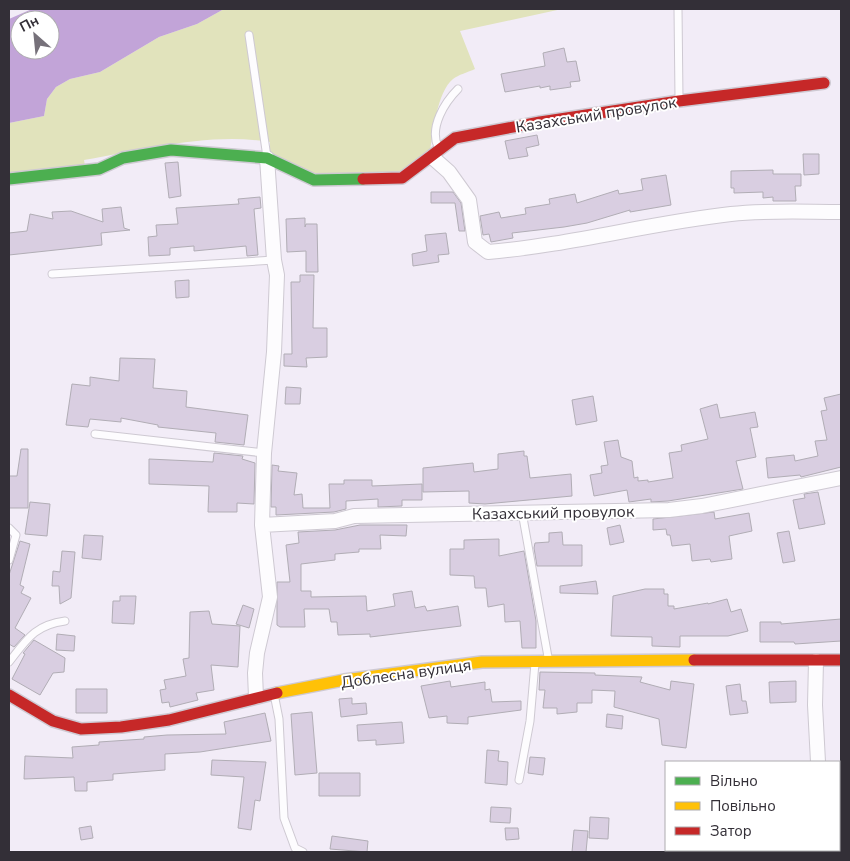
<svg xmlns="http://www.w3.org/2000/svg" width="850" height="861" font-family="'Nunito Sans',sans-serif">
<rect width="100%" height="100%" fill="#f2ecf7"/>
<path fill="#e1e3bc" d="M224,9H562L460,31L475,69C468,72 458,75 453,79C437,92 433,133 430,151L400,172L319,175L270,155V142C209,132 144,150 84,160L87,177L9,184V123L44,116L47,99L56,87L70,79L100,72L159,37L197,24Z"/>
<path fill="#c2a4d8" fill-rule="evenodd" d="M32,9H224L197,24L159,37L100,72L70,79L56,87L47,99L44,116L9,123V19ZM20,20H50V50H20Z"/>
<path fill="#d9cee1" stroke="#b1adb5" d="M564,48L567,62L576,61L580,81L570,82L571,87L550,90V86L540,88V86L505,92L501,74L545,66L543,53Z
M537,135L539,145L526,148L528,156L509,159L505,141Z
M803,154H819V174L804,175Z
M178,162L181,196L169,198L165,163Z
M773,170V174H801V186H795L796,201H773V197L763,198V192L734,193V188H731V171Z
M666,175L671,205L630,212V210L587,223L564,227L512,233L513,238L491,242L489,234L483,235L480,216L499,212L501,218L526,214L525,208L550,204L549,199L575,194L577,203L618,190L619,194L643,190L641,179Z
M431,192H453L461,203L465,231H459L455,203H431Z
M260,197L261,208L254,209L258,255L247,256L246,246L194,251V246L170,248V255L149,256L148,237L157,236L156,225L178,224L176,208L239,204L238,199Z
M121,207L124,228L130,230L101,233L102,245L9,255V233L27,231L30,214L53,219L52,212L71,211L103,222L102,209Z
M305,218V227L306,224H317L318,272H306V251L287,252L286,219Z
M446,233L449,254L438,255L439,262L413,266L412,254L427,251L425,235Z
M300,275H314L313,328H327V357L306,358L307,367L284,366V354H292L291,282H300Z
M189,280V297L176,298L175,281Z
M120,358L155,359L153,388L187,391L186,407L248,415L244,445L215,442L216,433L158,427V425L121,418V422L90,419L88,427L66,425L72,384L90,386V377L119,381Z
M286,387L301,388L300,404H285Z
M841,394V467L801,477L800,475L768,478L766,458L794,455L795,461L818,456L815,441L827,440L821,411L827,410L824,398Z
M593,396L597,421L576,425L572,400Z
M717,404L720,418L755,412L758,427L750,428L756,457L736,461L743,489L668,501L651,502V499L629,502L627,490L594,496L590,475L602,473L601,466L608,465L604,442L618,440L621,457L632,461L634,478L638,477V481L648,480V482L673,478L669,453L682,451L681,445L708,439L700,409Z
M21,449H28V508H9V476H17Z
M524,451V456H527L530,478L571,474L572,496L485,504L469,503V491L423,492V468L473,463L474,472L498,469V454Z
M214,453L243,456L242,459L255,463L254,504L237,503V512H208L209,486L149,484V459L213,462Z
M272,465L279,466L278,471L297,473L294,495L302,494L303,508H330L329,484H344V480H372V486L422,484V500H402V506L378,507V499L346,501V509L334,512L276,515V507H271Z
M818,492L825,524L799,529L793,500L805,498L804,494Z
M30,502L50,504L47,536L25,534Z
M714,512L715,519L749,513L752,531L729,536L732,559L711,562L710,559L692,561L690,544L672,546L670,535H667L666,529L653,530V519Z
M360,525H407L406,536L380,535L381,549H359V552L335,554V560L301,564V591H311V597L366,596L367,611L395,606L393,594L412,591L415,608L425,606L427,611L458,606L461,626L370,637V634L338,635L337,622H331L329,609H304L305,627H280L277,625V582H290L286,545L299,543L298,532L335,530Z
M620,525L624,542L610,545L607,528Z
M789,531L795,561L783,563L777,533Z
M562,532L563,545H582V566H537L534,548L535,543L549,542V533Z
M84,535L103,536L101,560L82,558Z
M499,539V556L524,551L536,621V648H522L520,621L505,622L504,604L488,607L486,588H475L474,576L450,575V549H464V540Z
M20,541L30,544L20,585L24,587L21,593L31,598L15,628L25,635L14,647L9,644V575Z
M62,551L75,552L71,598L60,604L59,586H52L53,571L60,572Z
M596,581L598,594L560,593V586Z
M645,589H664V594H668V606H674V609L708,603V604L727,599L731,612L741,609L748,631L728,636H680V647L652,646V637L611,636L613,596Z
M120,596H136L134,624L112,623L113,601H120Z
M243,605L254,609L249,628L236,624Z
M209,611L212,624L240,626L238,667L211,665L214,690L196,693L198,700L170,707L169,702L162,703L160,690L166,689L164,680L186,676L183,659L189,658L190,612Z
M841,619V641L795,644L794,642H760V622H781V624Z
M57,634L75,636L74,651L56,650Z
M34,640L65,658L64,672L53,673L40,695L12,679L25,654L23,653Z
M540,672L595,673V675L642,677L640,682L670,690L671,681L694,684L686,748L662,745L659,719L614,707L615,691L592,690V703H577V712L557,714V708H543L545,690H539Z
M450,681L451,687L485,682V690L490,689L492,702L521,701V710L468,717V724L447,723V716L429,718L421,686Z
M796,681V702L770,703L769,682Z
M740,684L742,701H746L748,713L730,715L726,686Z
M76,689H107V713H76Z
M352,698V704L366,703L367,714L341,717L339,699Z
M312,712L317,773L295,775L291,714Z
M265,713L271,741L200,752L165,754V770L113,774V780L87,782V791H75L74,777L24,779L25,756L73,758L72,747L99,745V742L144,739V737L167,735L226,734L224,722Z
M607,714L623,716L622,729L606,727Z
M402,722L404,743L376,745V740L358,741L357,725Z
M487,750L499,751L498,761L508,762L507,785L485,783Z
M530,757L545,758L543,775L528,773Z
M212,760L266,762L260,801L255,800L251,830L238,828L244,777L211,775Z
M319,773H360V796H319Z
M491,807L511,808L510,823L490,822Z
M590,817L609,818L608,839L589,838Z
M91,826L93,838L81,840L79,828Z
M505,828H518L519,839L506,840Z
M574,830L588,831L586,852H572Z
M332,836L368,841L367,852L330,849Z"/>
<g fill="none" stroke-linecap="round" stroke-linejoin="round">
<defs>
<path id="lane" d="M678,9L679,98
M249,35L267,157
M438,147C429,127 445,102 458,89
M52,274L274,260
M95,434L264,453
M522,512L548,657
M9,528L16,535L9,560
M9,662C27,639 35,625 65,621
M274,694L279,719L284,818L295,848L303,852
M519,780L530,721L535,663"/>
<path id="street" d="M432,157L449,172L469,200L475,242L488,252C570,245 650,223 731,214C767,210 805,212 841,212
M262,525L335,521L354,516L669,510L702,506L841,478
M816,661L815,705L818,762
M256,697L255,673L257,653L270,597L262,525L264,453L274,352L277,275L274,260L267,158
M839,809L841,813"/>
<path id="fast" d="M9,179L99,169L123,158L171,150L267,158L314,180L363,179"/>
<path id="slow" d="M277,693L344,680L482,662L694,660"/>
<path id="jam" d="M363,179L402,178L455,138L540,122L679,101L824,83
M694,660H841
M9,695L53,721L81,729L121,727L169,720L277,693"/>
</defs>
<use href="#lane" stroke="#cec9d2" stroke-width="9"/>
<use href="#street" stroke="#cec9d2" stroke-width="16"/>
<use href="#fast" stroke="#cec9d2" stroke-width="14"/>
<use href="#slow" stroke="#cec9d2" stroke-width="14"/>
<use href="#jam" stroke="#cec9d2" stroke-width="14"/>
<use href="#lane" stroke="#fdfcfe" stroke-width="7"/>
<use href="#street" stroke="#fdfcfe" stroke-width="14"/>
<use href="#fast" stroke="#4caf50" stroke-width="11"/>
<use href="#slow" stroke="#ffc107" stroke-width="11"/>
<use href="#jam" stroke="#c62828" stroke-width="11"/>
</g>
<g text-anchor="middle" stroke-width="4" stroke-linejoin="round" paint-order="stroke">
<g font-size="16" fill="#332f37" stroke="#fff">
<text transform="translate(596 114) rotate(-9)" y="6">Казахський провулок</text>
<text transform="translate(553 512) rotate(-1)" y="6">Казахський провулок</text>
<text transform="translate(406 673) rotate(-8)" y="6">Доблесна вулиця</text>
</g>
</g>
<rect width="850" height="861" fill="none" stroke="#332f37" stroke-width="20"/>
<rect x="665" y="761" width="175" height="90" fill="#ffffff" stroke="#adacaf"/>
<rect x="675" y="777" width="25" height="8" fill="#4caf50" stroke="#adacaf"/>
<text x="710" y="786" font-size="15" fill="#332f37">Вільно</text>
<rect x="675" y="802" width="25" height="8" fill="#ffc107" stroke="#adacaf"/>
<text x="710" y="811" font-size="15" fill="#332f37">Повільно</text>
<rect x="675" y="827" width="25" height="8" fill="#c62828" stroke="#adacaf"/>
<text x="710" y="836" font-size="15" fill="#332f37">Затор</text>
<g transform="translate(35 35) rotate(333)"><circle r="24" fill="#ffffff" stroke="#adacaf"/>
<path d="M0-4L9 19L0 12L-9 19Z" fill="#76717a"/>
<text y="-8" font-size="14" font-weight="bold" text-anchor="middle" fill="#332f37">Пн</text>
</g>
</svg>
